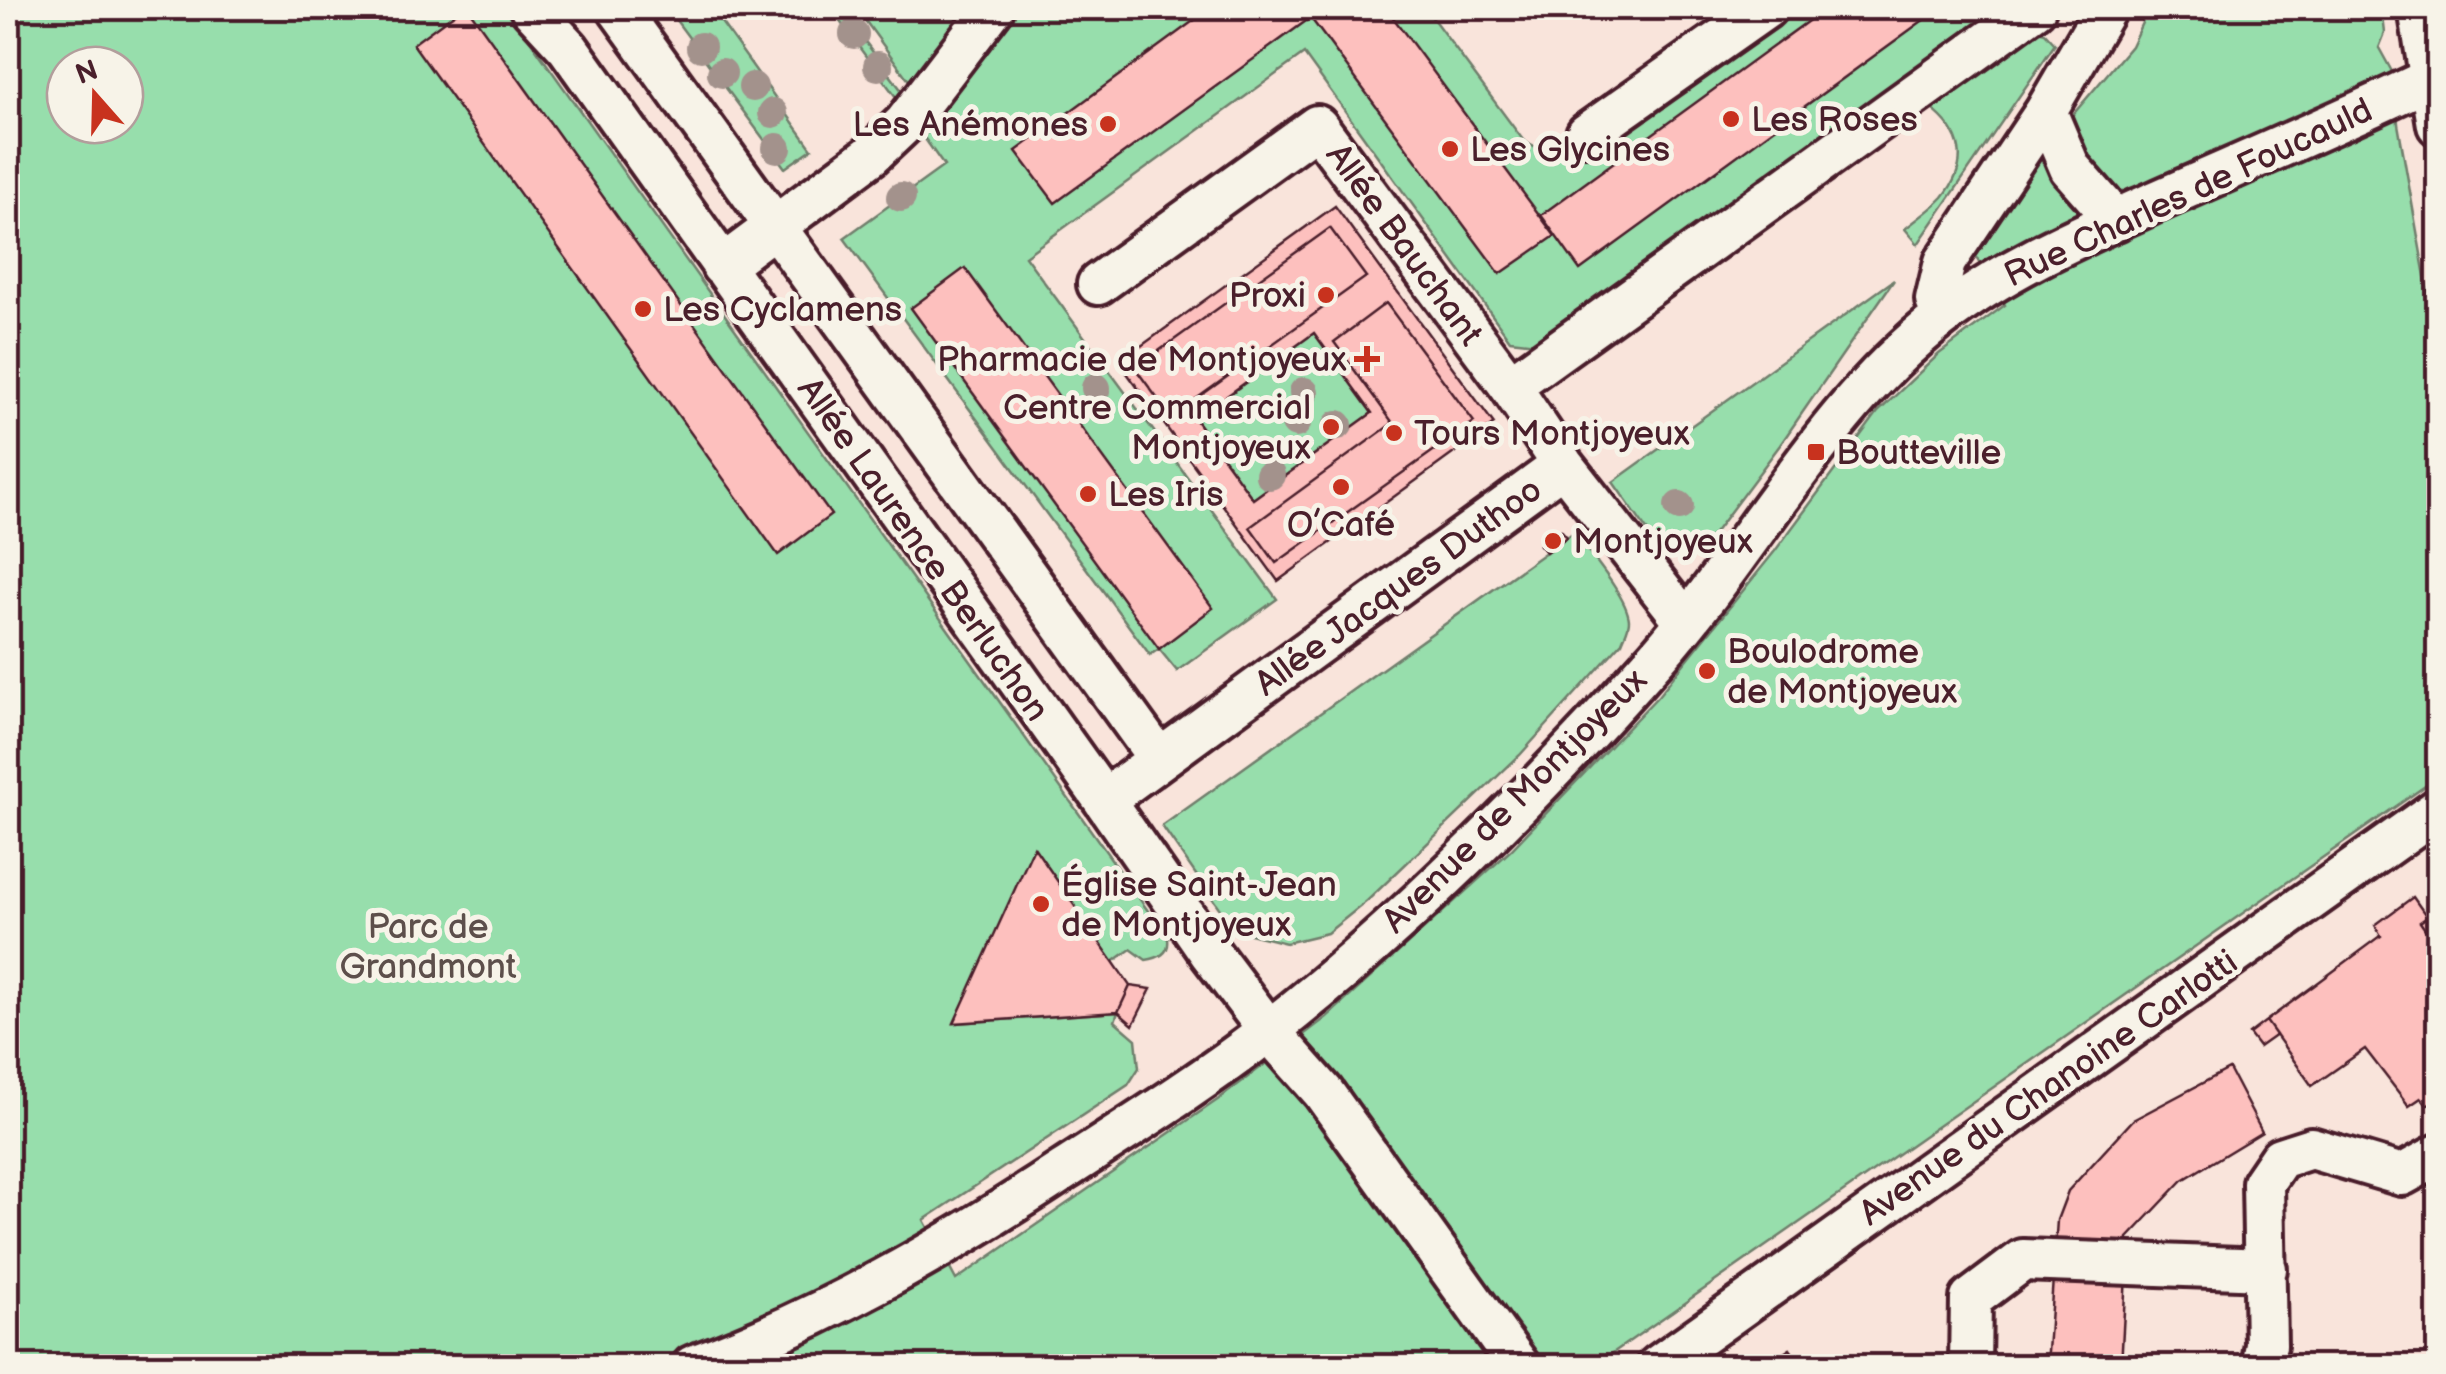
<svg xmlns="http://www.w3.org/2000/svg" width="2446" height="1374" font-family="'Balsamiq Sans',sans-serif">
<rect width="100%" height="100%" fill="#f9e4db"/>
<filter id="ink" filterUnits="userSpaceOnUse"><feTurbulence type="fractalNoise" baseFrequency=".01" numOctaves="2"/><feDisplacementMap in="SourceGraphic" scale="20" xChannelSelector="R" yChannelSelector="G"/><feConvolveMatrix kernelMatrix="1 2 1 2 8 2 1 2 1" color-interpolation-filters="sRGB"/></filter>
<g filter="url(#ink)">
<path fill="#97deac" stroke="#707e6c" stroke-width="2.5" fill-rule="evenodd" d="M8,8H507L1168,939C1170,954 1158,958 1146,960L1131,949L1113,962L1034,848L955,1023L1118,1012L1115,1021L1136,1039L1139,1068L1128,1085L924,1220L956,1280L1219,1099L1327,1017L1511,850L1658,696L1775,551L1878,412L1939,354L2005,305L1975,256V247L2047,145L2131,46L2149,8H2382L2385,33L2379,48L2395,77L2398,124L2438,350V777L1594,1366H8ZM65,65H125V125H65Z
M667,8H711L812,149L785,168Z
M830,8H840L905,95L899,101Z
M856,8H975L915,89Z
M1013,8H1425L1523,140C1545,158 1572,152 1597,143L1787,8H2002L1536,343L1510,340L1304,54L1025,256L1277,599L1177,671L1159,649L1150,655L844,238L944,166L918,129Z
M2036,30L2045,33L2055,44L1918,244L1905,229C1917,219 1932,209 1943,197C1974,159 1959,126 1922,102Z
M1894,280L1780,445L1712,536L1687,550L1655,542L1613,482Z
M1314,333L1372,413L1253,499L1195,419Z
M1574,532C1588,552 1627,596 1629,620C1629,628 1625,634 1622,642L1520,755L1367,901L1327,933L1286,943L1250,934L1234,924L1224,915L1162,826Z"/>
<path fill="#fdc0be" stroke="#4a1f2b" stroke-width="2.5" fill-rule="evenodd" d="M462,8H468L831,515L778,555L413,44Z
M1211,8H1324L1055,203L1016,151Z
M1324,8H1386L1555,236L1500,274L1310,17Z
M1826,8H1940L1580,270L1541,215Z
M1335,206L1494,424L1278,581L1119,362ZM1330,228L1366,277L1171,417L1135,368ZM1386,303L1474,422L1276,563L1250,527L1393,423L1334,342ZM1314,333L1372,413L1253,499L1195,419Z
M1330,228L1366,277L1171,417L1135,368Z
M965,268L1213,608L1159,649L911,308Z
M1386,303L1474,422L1276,563L1250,527L1393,423L1334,342Z
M1561,530L1567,537L1546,552L1540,545Z
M1034,847L1130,986L1118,1012L954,1023Z
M2413,897L2427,917L2420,922L2438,948V1097L2427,1105L2421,1098L2409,1106L2365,1049L2312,1086L2266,1021L2381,936L2375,925Z
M2427,917L2438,932V948L2420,922Z
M1130,986L1151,989L1133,1025L1118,1012Z
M2266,1021L2276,1035L2259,1047L2249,1034Z
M2229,1069L2262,1132L2183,1180L2128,1238L2121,1366H2047L2057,1220L2068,1191L2133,1120Z
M1790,1349L1802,1366H1764Z"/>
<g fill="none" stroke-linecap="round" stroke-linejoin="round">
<defs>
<path id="minor" d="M531,8L568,48L1104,800
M2419,8L2438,125
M619,10L1159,759
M2046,111L2070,168L2116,220
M1587,134L1766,8
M722,266L870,156L905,123L993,8
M1098,284L1317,126L1510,386
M1943,316L1936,300L1945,262L2046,111L2106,8
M1686,622L1563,465L1510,386L2035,8
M693,1366C825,1318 947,1247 1064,1170C1132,1126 1201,1083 1266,1033C1407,924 1539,789 1657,657C1754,547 1824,408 1941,318C2005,268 2082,235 2155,202C2250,160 2345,120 2438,75
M1519,1366L1323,1092L1269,1031L1211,954L1104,800L1563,465
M1658,1366L2438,809
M1970,1366L1971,1299L2023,1260L2266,1269
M2262,1366L2266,1345L2263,1183L2280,1158L2311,1148L2402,1175L2438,1155"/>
</defs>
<use href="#minor" stroke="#4a1f2b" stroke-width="48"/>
<use href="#minor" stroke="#f7f3e8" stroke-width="40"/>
</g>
<g fill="#a3928c">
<circle cx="854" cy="34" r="15"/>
<circle cx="701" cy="47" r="15"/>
<circle cx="878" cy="66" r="15"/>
<circle cx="722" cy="73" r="15"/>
<circle cx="753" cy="87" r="15"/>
<circle cx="773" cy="113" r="15"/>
<circle cx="777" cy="148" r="15"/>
<circle cx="901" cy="197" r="15"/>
<circle cx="1096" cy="388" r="15"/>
<circle cx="1304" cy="392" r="15"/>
<circle cx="1296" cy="423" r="15"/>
<circle cx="1338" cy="425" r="15"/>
<circle cx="1270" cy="475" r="15"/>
<circle cx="1679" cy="506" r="15"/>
</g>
</g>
<g fill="#c8321e" stroke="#f7f3e8" stroke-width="4">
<circle cx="1731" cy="119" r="10"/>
<circle cx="1108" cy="124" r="10"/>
<circle cx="1450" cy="149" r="10"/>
<circle cx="1326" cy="295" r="10"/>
<circle cx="643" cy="309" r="10"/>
<path d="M1362 344h10v10h10v10h-10v10h-10v-10h-10v-10h10z"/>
<circle cx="1331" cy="427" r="10"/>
<circle cx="1394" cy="433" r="10"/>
<rect x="1806" y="442" width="20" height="20" rx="5"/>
<circle cx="1341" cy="487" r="10"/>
<circle cx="1088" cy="494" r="10"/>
<circle cx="1553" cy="541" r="10"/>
<circle cx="1707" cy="671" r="10"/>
<circle cx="1041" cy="904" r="10"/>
</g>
<g text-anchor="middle" stroke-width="10" stroke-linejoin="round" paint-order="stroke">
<g font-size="35" fill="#4a1f2b" stroke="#f7f3e8" text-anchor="start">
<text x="1751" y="131">Les Roses</text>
<text x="1088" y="136" text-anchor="end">Les Anémones</text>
<text x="1470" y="161">Les Glycines</text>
<text x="1306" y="307" text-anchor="end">Proxi</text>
<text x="663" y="321">Les Cyclamens</text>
<text x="1347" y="371" text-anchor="end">Pharmacie de Montjoyeux</text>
<text x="1311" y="419" text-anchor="end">Centre Commercial<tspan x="1311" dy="40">Montjoyeux</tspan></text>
<text x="1414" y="445">Tours Montjoyeux</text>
<text x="1836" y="464">Boutteville</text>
<text x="1108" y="506">Les Iris</text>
<text x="1341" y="536" text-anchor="middle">O’Café</text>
<text x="1573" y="553">Montjoyeux</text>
<text x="1727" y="663">Boulodrome<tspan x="1727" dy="40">de Montjoyeux</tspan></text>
<text x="1061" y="896">Église Saint-Jean<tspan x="1061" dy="40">de Montjoyeux</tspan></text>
</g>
<g font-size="35" fill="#4a1f2b" stroke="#f7f3e8">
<text transform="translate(2188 192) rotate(-25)" y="12">Rue Charles de Foucauld</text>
<text transform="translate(1405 244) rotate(54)" y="12">Allée Bauchant</text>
<text transform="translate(924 549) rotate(55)" y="12">Allée Laurence Berluchon</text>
<text transform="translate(1398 586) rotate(-36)" y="12">Allée Jacques Duthoo</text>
<text transform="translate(1514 800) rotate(-45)" y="12">Avenue de Montjoyeux</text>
<text transform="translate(2048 1087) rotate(-35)" y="12">Avenue du Chanoine Carlotti</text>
</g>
<g font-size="35" fill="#5d4f4b" stroke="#f7f3e8">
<text x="428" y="938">Parc de<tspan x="428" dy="40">Grandmont</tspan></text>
</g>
</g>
<rect width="2446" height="1374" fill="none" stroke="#f7f3e8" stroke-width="40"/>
<rect x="20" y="20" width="2406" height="1334" fill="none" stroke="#4a1f2b" stroke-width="4" filter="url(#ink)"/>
<g transform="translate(95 95) rotate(340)"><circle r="48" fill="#f7f3e8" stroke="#b29e9c" stroke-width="2.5"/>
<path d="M0-8L18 38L0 25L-18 38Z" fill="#c8321e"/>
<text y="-15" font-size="28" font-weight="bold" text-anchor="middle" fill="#4a1f2b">N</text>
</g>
</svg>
